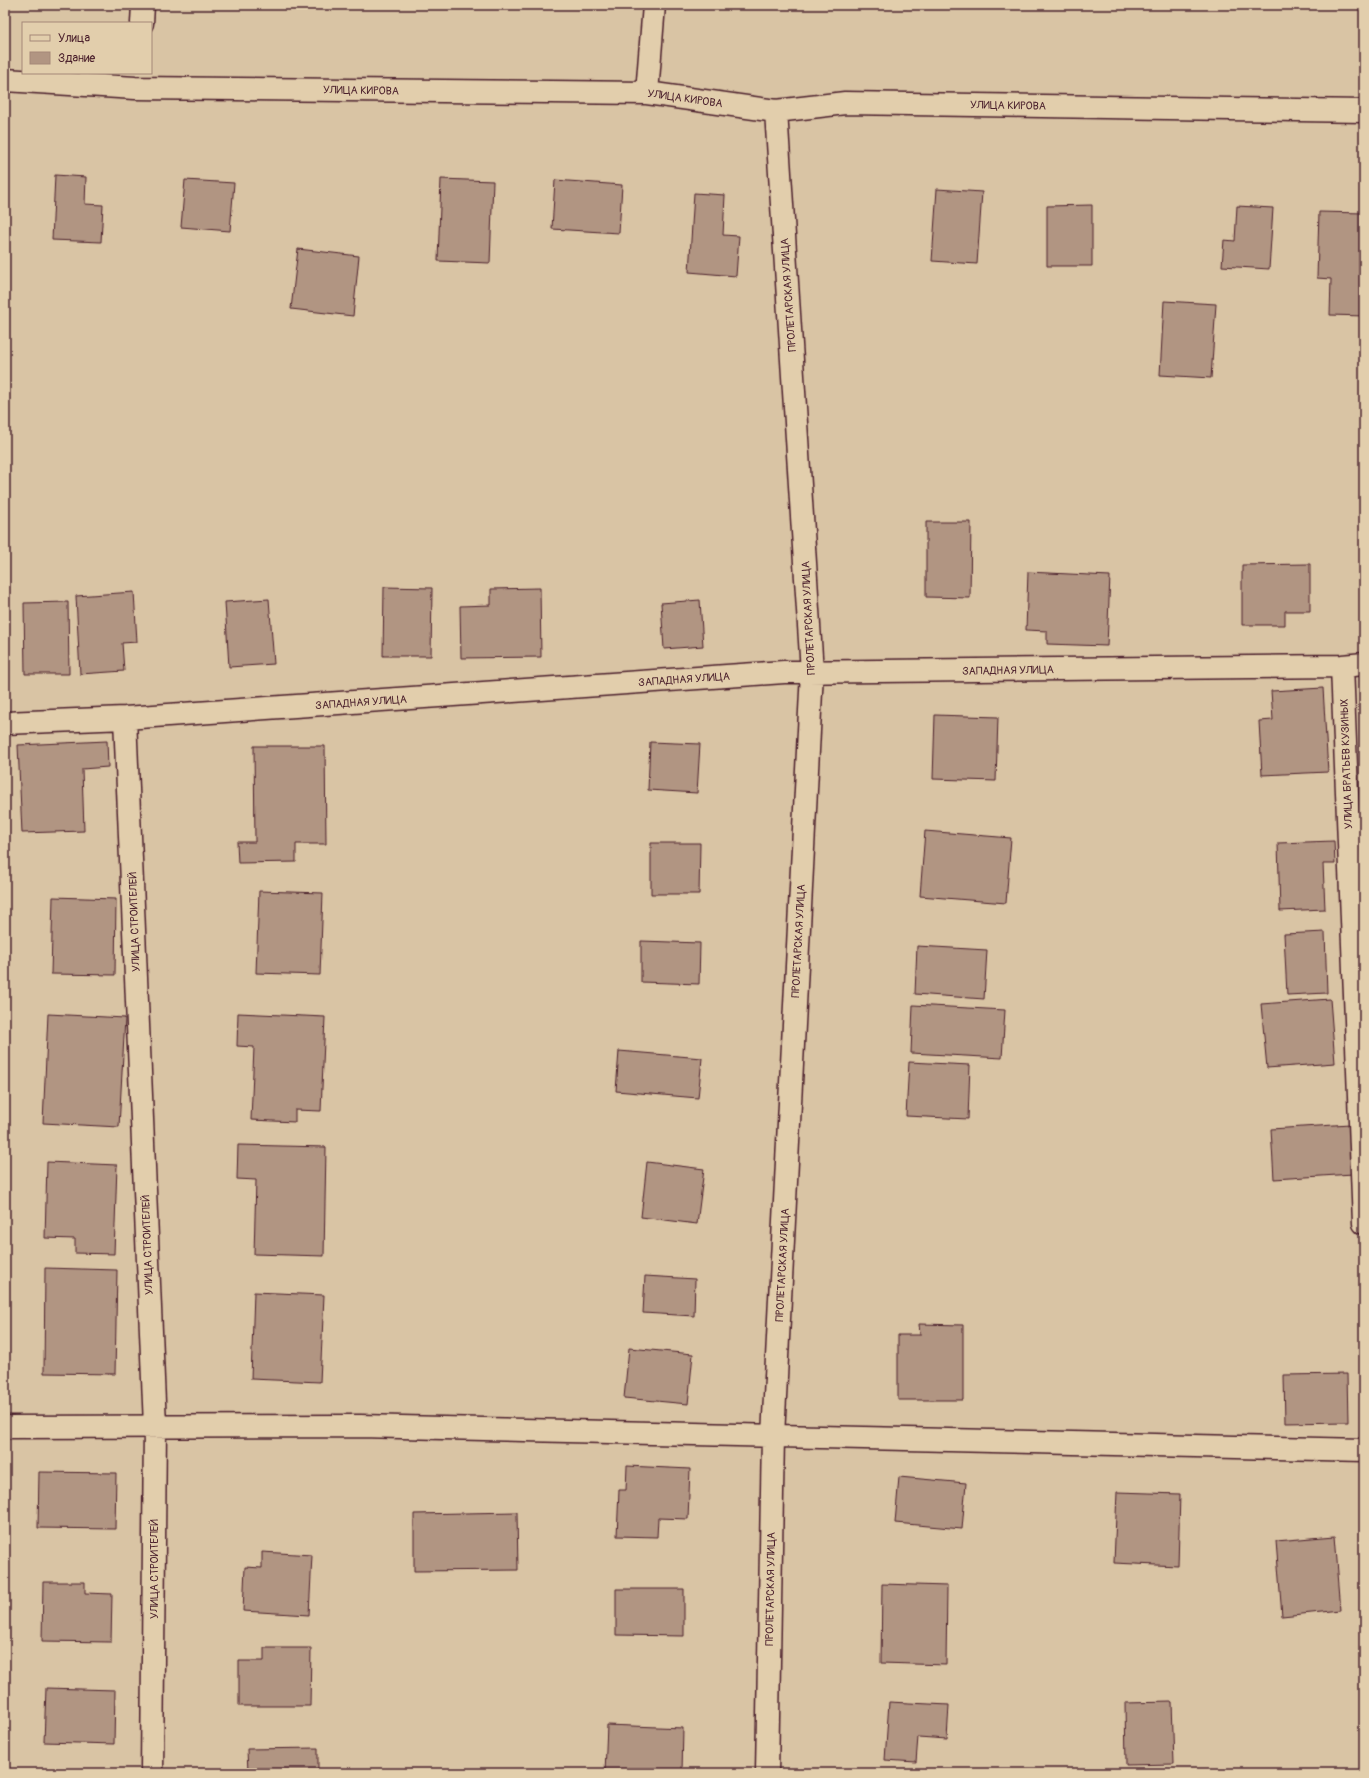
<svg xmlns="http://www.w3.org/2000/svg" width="1369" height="1778" font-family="Pangolin,sans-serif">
<rect width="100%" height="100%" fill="#d9c4a4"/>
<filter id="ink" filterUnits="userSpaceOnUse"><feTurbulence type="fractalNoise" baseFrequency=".025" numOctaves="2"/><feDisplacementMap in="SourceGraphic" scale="8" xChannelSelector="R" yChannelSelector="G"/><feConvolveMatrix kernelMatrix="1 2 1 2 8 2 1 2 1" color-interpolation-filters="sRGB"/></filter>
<g filter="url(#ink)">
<path fill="#b19582" stroke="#4a1f2b" d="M55,175L86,177L85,204L103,205L101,242L52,240Z
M441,179L493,181L490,263L438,261Z
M185,180L234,183L230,231L181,227Z
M555,180L622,185L619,233L552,229Z
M937,189L982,192L977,264L932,261Z
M694,193L725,195L723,235L739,236L736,276L689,272Z
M1092,205V266H1047V206Z
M1237,206L1273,208L1269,269L1222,266L1224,240L1235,241Z
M1319,212L1364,213V316L1330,315L1331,279L1317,278Z
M298,249L359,256L353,316L291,309Z
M1164,301L1216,304L1211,378L1160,375Z
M926,522H971L970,598L926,597Z
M1310,564V611H1285V625H1242V565Z
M1028,572L1110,576L1107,646L1047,644V631L1026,630Z
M384,587L432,588L431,656H383Z
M540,588L541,657L461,658L460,606L491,605V589Z
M134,592L137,642L122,643L124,671L80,674L76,596Z
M269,599L274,664L229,667L225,602Z
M700,600L703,646L664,649L661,603Z
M68,602L69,674H25L24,603Z
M1323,688L1328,772L1262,775L1259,721L1273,720L1271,691Z
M935,715L998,717L996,781L933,779Z
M107,741L108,767L82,769L84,831L22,833L18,745Z
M650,742L700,744L697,793L648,790Z
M254,746H325L326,844H296V862L238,863L237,842H255Z
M925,831L1011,838L1006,903L920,896Z
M1334,841L1335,864H1323L1325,909L1280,911L1278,843Z
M651,843H700L699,894H651Z
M259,891L323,893L320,975L256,973Z
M53,897L116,899L115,975L51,974Z
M1325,932L1327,993L1287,995L1284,934Z
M641,941L700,943L699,984L641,982Z
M917,946L987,950L984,999L915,994Z
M1330,999L1335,1063L1267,1068L1261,1004Z
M913,1005L1005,1010L1002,1058L911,1053Z
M238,1013L325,1017L321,1111L295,1110V1122L251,1120L254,1047L237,1046Z
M48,1014L125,1018L119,1127L43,1123Z
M619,1051L702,1058L698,1098L616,1091Z
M909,1062L970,1065L968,1119L906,1116Z
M1350,1124L1353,1174L1274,1179L1271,1129Z
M238,1145L326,1147L324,1256L254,1254L256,1180L237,1179Z
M47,1162L117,1165L114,1254L75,1253V1239L45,1238Z
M647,1162L704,1169L697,1224L641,1217Z
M45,1268L117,1270L115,1374L44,1373Z
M645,1276L695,1279L694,1316L643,1313Z
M254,1292L324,1295L320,1382L251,1379Z
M919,1324L963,1325V1400H898V1335H920Z
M629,1348L693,1354L688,1404L624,1398Z
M1347,1374L1348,1422L1285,1423L1284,1375Z
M627,1466L690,1469L688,1519L658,1518L657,1537L617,1536L619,1490H626Z
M39,1472L116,1473L115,1529L38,1528Z
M899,1477L966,1483L962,1529L895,1523Z
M1117,1492L1180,1494L1178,1566L1114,1563Z
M517,1512L518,1570L414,1571V1514Z
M1335,1536L1341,1610L1282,1616L1276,1541Z
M262,1552L312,1555L309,1615L243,1611L245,1567L262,1568Z
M43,1582H85V1593L112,1594L111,1642L42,1641Z
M882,1584L947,1586L946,1665L881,1663Z
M616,1589H684V1636L616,1635Z
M264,1648H311L310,1706H239V1661H264Z
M46,1688L115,1690L114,1744L44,1742Z
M889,1702L949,1705L947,1739L918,1737L916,1762L885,1760Z
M1172,1702L1174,1764L1126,1765L1125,1703Z
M607,1725L683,1728L682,1773H605Z
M318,1748V1773H248L247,1749Z"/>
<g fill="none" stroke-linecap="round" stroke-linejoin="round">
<defs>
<path id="minor" d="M142,23L143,5
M5,80L135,88L647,93L776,111L845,103L1364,111
M647,93L654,5
M1342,666L1364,1223
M125,718L155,1426L152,1773
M5,723L125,718L784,672L1342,666L1364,664
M5,1427L360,1426L1364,1450
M767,1773L773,1436L812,672L776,111"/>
</defs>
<use href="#minor" stroke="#4a1f2b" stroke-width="25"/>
<use href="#minor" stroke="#e2ceac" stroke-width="22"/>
</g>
</g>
<g text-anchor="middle" stroke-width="3" stroke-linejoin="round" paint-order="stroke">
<g font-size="11" fill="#4a1f2b" stroke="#e2ceac">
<text transform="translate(361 90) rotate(1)" y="4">УЛИЦА КИРОВА</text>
<text transform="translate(685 98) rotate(8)" y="4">УЛИЦА КИРОВА</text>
<text transform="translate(1008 105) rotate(1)" y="4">УЛИЦА КИРОВА</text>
<text transform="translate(788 295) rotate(-94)" y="4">ПРОЛЕТАРСКАЯ УЛИЦА</text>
<text transform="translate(808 618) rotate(-93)" y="4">ПРОЛЕТАРСКАЯ УЛИЦА</text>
<text transform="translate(1008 670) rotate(-1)" y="4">ЗАПАДНАЯ УЛИЦА</text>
<text transform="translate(684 679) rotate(-4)" y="4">ЗАПАДНАЯ УЛИЦА</text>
<text transform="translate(361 702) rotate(-4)" y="4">ЗАПАДНАЯ УЛИЦА</text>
<text transform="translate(1346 764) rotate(-92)" y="4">УЛИЦА БРАТЬЕВ КУЗИНЫХ</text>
<text transform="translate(134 922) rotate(-92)" y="4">УЛИЦА СТРОИТЕЛЕЙ</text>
<text transform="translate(798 941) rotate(-87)" y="4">ПРОЛЕТАРСКАЯ УЛИЦА</text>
<text transform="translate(147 1245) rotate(-92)" y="4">УЛИЦА СТРОИТЕЛЕЙ</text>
<text transform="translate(782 1265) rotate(-87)" y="4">ПРОЛЕТАРСКАЯ УЛИЦА</text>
<text transform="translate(154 1569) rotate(-90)" y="4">УЛИЦА СТРОИТЕЛЕЙ</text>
<text transform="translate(770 1589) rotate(-89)" y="4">ПРОЛЕТАРСКАЯ УЛИЦА</text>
</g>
</g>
<rect width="1369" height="1778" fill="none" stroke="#e2ceac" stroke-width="20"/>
<rect x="10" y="10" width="1349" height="1758" fill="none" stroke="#4a1f2b" stroke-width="1.5" filter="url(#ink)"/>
<rect x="22" y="22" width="130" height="52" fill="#e2ceac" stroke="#a58878"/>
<rect x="30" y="35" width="20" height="6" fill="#e2ceac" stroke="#a58878"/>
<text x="58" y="42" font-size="12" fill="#4a1f2b">Улица</text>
<rect x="30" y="52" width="20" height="12" fill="#b19582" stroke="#a58878"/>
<text x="58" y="62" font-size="12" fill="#4a1f2b">Здание</text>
</svg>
